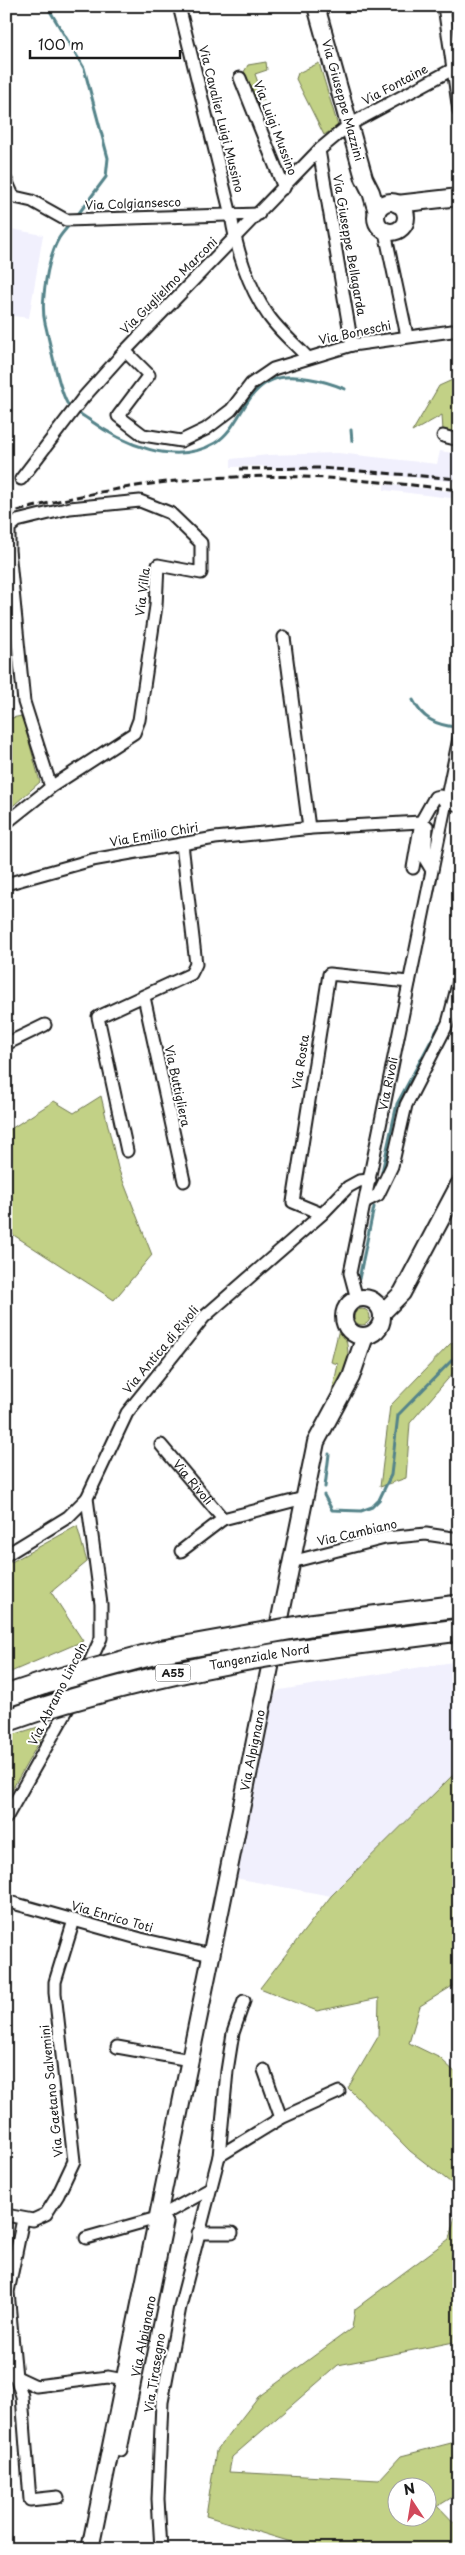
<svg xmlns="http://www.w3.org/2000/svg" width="465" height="2555" font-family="'Playpen Sans',sans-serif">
<rect width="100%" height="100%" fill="#fff"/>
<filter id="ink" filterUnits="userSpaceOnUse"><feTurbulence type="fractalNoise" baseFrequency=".02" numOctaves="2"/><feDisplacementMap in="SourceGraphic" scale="10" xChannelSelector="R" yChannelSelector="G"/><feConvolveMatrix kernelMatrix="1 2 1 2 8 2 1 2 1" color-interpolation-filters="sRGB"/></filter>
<g filter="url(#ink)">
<path fill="#f1f0fd" d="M6,228L43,235L29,318L6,315Z
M440,451L459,454V482L352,472L285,470L260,466L231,467V459L268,455L338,453L437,464Z
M384,484L459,492V499L384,490Z
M459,1661V1769L331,1896L235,1878L272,1696L280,1690Z"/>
<path fill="#c2d186" stroke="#6f7651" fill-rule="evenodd" d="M266,62L267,70L255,74L264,100L256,103L244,72L248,65Z
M319,63L338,126L324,135L296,79L298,73Z
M459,377V433L443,431L442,415L412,432L439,386Z
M22,716L40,782L6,812V719Z
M101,1096L118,1168L152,1255L114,1300L12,1234L6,1227V1132L54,1101L74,1113Z
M354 1317a8 8 0 1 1 16 0a8 8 0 1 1-16 0Z
M340,1325C352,1346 351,1375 332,1393L338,1364L331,1362Z
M459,1339V1366L410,1423L406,1478L380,1487L390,1406L450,1344Z
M77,1526L87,1562L51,1592L83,1641L6,1674V1565Z
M38,1727L46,1730L6,1800V1737Z
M459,1769V1982L420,2006L409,2043L440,2058L459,2076V2189L410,2151L348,2088L378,2037L379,1998L317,2011L260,1988L331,1896Z
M459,2201V2341L338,2365L232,2457L229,2472L379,2480L401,2456L459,2441V2493L438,2506L459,2528V2549H314L206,2516L216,2451L258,2397L352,2328L355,2309L449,2239ZM398,2488H428V2518H398Z"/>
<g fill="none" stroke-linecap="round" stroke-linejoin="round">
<path stroke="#54848a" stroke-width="3" d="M47,6L84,68L108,158L106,177L76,217
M70,224C67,228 62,233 59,238C48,257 40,302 45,323C50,343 58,387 67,403C71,409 82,415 88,419C123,444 174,467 215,443C240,428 244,391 272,380C292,372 326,381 345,389
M351,430L352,441
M413,700C422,718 435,725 456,727
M382,1172L397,1104L439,1026
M359,1279L374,1207
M325,1487L329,1454
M324,1495L332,1510L361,1511L372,1507L379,1500L391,1475L398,1415L459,1353"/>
<defs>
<g id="street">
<path d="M179,6L231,215C236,248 248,287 268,315C278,330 295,344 307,357"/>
<path d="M444,6L459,111"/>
<path d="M240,78L284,188"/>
<path d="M319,150L352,345"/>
<path d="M6,180L13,196"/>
<path d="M6,195L32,201L66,220L259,214"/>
<path d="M385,232L407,336"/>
<path d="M125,351L149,375L118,416L143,435L181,441L206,429L231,410L251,384L273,369L352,345L459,330"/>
<path d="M443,436L459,440"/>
<path d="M21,479L83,398L125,351L319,150L349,125L453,69"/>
<path d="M284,637L309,828"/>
<path d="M421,822L427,826L425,859L431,869"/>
<path d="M6,823L45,792L51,787L134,733L139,720L156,606L158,565L201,573V543L170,513L140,501L70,508L17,521L9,528V550L24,702L51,787"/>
<path d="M413,868L421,822L435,797L440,796L445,802L459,805"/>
<path d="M6,884L92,860L215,838L312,828L421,822"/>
<path d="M144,997L184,1181"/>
<path d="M6,1044L45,1025"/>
<path d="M127,1151L98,1017L191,974L196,964L182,844"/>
<path d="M366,1201L378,1195L392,1166L406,1105L448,1023L459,980"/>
<path d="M322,1214L293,1202L329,974L409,982"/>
<path id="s1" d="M357,1299L350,1273L459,738"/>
<path id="s2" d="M161,1445L223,1519L304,1498"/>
<path d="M181,1551L223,1519"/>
<path d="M6,1555L68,1517L87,1498"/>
<path d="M291,1562L385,1538L426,1534L459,1539"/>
<path d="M6,1818L71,1703L101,1638V1604L87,1498L127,1413L204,1317L322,1214L348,1187L359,1181L370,1180"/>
<path d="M6,1901L141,1939L211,1955"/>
<path d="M117,2047L190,2060"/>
<path d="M264,2070L281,2118"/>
<path d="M219,2156L281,2118L339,2092"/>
<path d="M6,2215L33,2220L46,2214L58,2195L74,2161L55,1993V1982L74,1920"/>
<path d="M23,2219L8,2292L16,2377L22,2396L30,2500L58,2497"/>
<path d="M198,2233H232"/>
<path d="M86,2238L157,2218L210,2189"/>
<path d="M6,2372L36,2386L108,2377L124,2380"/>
<path id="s3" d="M111,2448L121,2450L167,2223L157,2218"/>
<path d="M161,2549L158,2499L162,2402L180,2307L219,2156L227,2071L233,2033L244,2001"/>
</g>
<g id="secondary">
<path id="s4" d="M316,6L364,178L371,192L377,212"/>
<circle cx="391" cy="217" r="15"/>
<path d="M397,204L459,197"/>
<circle cx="363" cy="1317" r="19"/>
<path d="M382,1313L402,1293L459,1185"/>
<path id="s5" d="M90,2549L316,1442L351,1377L365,1336"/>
</g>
<path id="highway" d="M310,1625L459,1606
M311,1649L459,1630
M6,1696L45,1683
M6,1721L38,1710"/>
</defs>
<use href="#street" stroke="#1c1c1c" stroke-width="15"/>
<use href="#secondary" stroke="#1c1c1c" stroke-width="20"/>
<use href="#highway" stroke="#1c1c1c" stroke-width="25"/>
<use href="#street" stroke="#fff" stroke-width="11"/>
<use href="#secondary" stroke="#fff" stroke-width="16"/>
<use href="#highway" stroke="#fff" stroke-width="21"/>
<path stroke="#1c1c1c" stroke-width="3" stroke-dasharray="8 4" stroke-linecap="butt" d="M240,469L321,468L459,479
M6,514C80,494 158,479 235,477C309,474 385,482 459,490"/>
<defs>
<g id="highway-bridge">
<path d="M45,1683L163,1651L310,1625"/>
<path id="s6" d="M38,1710C128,1682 218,1662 311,1649"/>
</g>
</defs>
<use href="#highway-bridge" stroke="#1c1c1c" stroke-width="25" stroke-linecap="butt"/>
<use href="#highway-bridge" stroke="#fff" stroke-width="21"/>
</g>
</g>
<g text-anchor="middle" stroke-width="4" stroke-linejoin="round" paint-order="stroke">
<rect fill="#fff" stroke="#606060" stroke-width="1" x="155.5" y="1664.5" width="35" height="17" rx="4"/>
<g font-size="11" font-weight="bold" fill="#1c1c1c">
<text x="173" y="1677">A55</text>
</g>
<g font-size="12" fill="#1c1c1c" stroke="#fff">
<text transform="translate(395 85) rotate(-28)" y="4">Via Fontaine</text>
<text dy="4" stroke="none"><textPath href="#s4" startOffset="98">Via Giuseppe Mazzini</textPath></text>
<text transform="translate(221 119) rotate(76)" y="4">Via Cavalier Luigi Mussino</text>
<text transform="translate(275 128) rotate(69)" y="4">Via Luigi Mussino</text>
<text transform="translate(133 204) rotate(-2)" y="4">Via Colgiansesco</text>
<text transform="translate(349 245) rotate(80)" y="4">Via Giuseppe Bellagarda</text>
<text transform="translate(169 286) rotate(-45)" y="4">Via Guglielmo Marconi</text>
<text transform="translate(355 333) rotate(-12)" y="4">Via Boneschi</text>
<text transform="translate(143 592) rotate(-83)" y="4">Via Villa</text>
<text transform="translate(154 835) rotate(-10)" y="4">Via Emilio Chiri</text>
<text transform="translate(301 1062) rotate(-81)" y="4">Via Rosta</text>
<text dy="4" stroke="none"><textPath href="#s1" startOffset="220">Via Rivoli</textPath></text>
<text transform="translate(177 1086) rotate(78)" y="4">Via Buttigliera</text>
<text transform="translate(161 1350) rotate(-50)" y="4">Via Antica di Rivoli</text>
<text dy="4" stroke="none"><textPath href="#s2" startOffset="49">Via Rivoli</textPath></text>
<text transform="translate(357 1533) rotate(-13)" y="4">Via Cambiano</text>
<text dy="4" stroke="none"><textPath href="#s6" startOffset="228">Tangenziale Nord</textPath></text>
<text transform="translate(58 1694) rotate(-63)" y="4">Via Abramo Lincoln</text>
<text dy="4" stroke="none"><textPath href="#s5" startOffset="815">Via Alpignano</textPath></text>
<text transform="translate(112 1917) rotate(16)" y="4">Via Enrico Toti</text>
<text transform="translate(52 2091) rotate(-96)" y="4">Via Gaetano Salvemini</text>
<text dy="4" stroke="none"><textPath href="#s3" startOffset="126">Via Alpignano</textPath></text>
<text transform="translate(155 2373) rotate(-81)" y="4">Via Tirasegno</text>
</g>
</g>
<rect width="465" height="2555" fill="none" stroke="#fff" stroke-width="25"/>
<rect x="12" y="12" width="440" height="2530" fill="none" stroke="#1c1c1c" stroke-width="2" filter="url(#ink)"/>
<g transform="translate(412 2502) rotate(348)"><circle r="24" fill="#ffffff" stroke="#a4a4a4"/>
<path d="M0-4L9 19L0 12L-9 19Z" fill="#d1495b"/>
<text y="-8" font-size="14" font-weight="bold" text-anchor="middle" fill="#1c1c1c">N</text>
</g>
<path d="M30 50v8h150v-8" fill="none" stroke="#1c1c1c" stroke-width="2.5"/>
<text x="38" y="50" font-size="15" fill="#1c1c1c" stroke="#ffffff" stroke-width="4" paint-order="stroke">100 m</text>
</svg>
